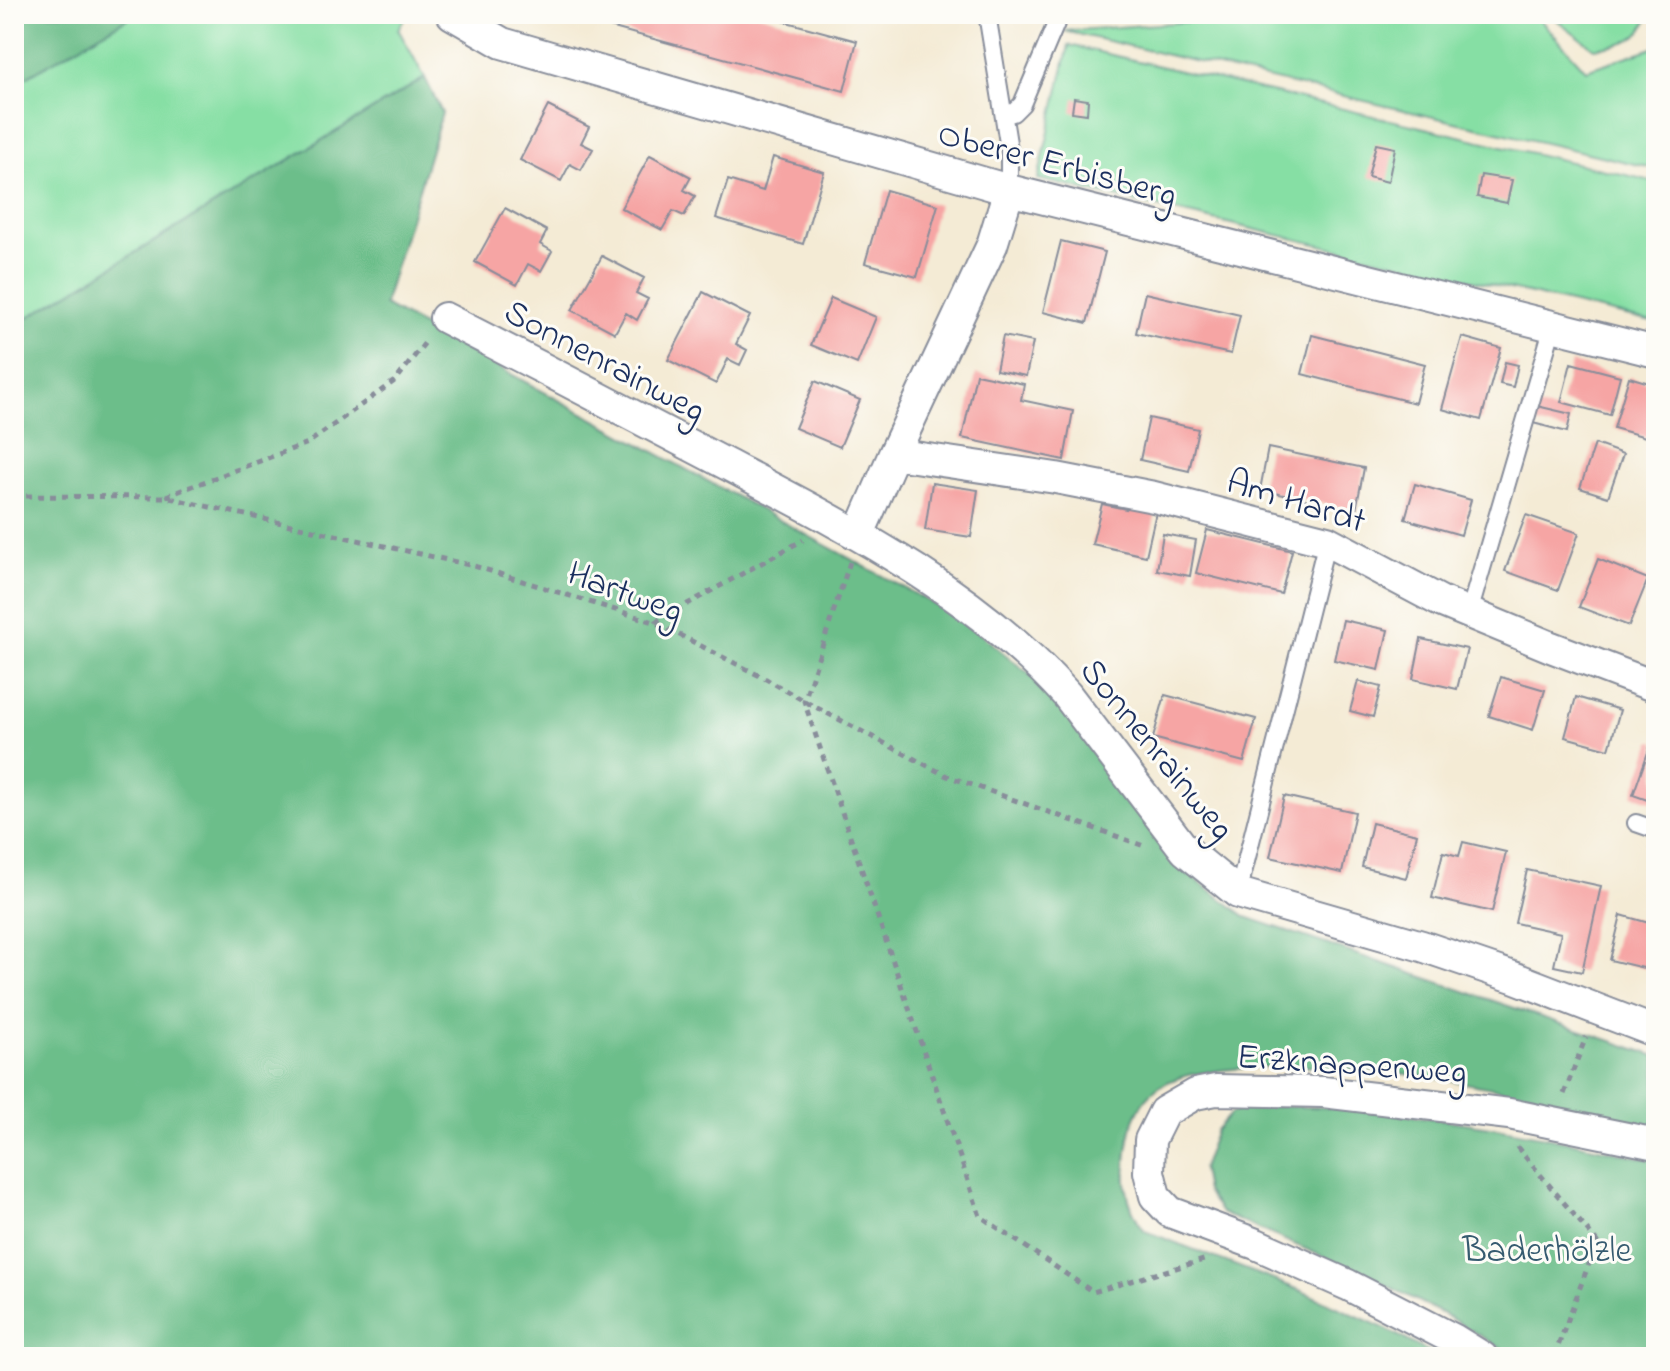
<svg xmlns="http://www.w3.org/2000/svg" width="1670" height="1371" font-family="'Indie Flower',sans-serif">
<rect width="100%" height="100%" fill="#fdfcf7"/>
<filter id="ink" filterUnits="userSpaceOnUse"><feTurbulence type="fractalNoise" baseFrequency=".0125" numOctaves="2"/><feDisplacementMap in="SourceGraphic" scale="16" xChannelSelector="R" yChannelSelector="G"/><feConvolveMatrix kernelMatrix="1 2 1 2 8 2 1 2 1" color-interpolation-filters="sRGB"/></filter>
<filter id="wash" filterUnits="userSpaceOnUse"><feTurbulence type="fractalNoise" baseFrequency=".006" numOctaves="4" result="noise"/><feDisplacementMap in="SourceGraphic" scale="32" xChannelSelector="R" yChannelSelector="G"/><feGaussianBlur stdDeviation="1.8" result="paint"/><feColorMatrix in="noise" values="0 0 0 0 0 0 0 0 0 0 0 0 0 0 0 0 0 1.4 0 .05"/><feComposite in="paint" operator="in"/></filter>
<g filter="url(#wash)">
<rect width="100%" height="100%" fill="#f4ebd5"/>
<path fill="#86dfa4" stroke="#508781" stroke-width="2" d="M135,14H408L398,29L425,78L14,326V84Z
M1293,14H1535L1586,70L1656,47V169L1065,31Z
M1649,14C1641,44 1620,44 1594,48L1550,15Z
M1069,45L1656,182V323L1038,179Z"/>
<path fill="#6cbe8a" stroke="#447674" stroke-width="2" d="M14,14H135L14,84Z
M425,78L442,113L384,305L963,620L1044,686L1191,876L1246,917L1656,1056V1128C1524,1091 1360,1054 1223,1070C1202,1073 1182,1074 1164,1084C1143,1096 1133,1116 1129,1139C1123,1172 1123,1204 1145,1231L1297,1289L1386,1329L1438,1357H14V326Z
M1249,1106C1282,1107 1315,1106 1347,1109C1451,1117 1555,1137 1656,1161V1357H1516L1445,1315L1369,1276L1221,1213L1206,1191L1202,1169L1216,1130L1231,1113Z"/>
<g id="blocks">
<path fill="#f6a5a4" d="M590,14H757L857,41L844,91L588,21Z
M1074,98L1088,100L1087,114L1072,112Z
M548,106L589,127L581,143L593,149L581,170L570,164L561,181L520,160Z
M1376,144L1395,148L1388,182L1368,177Z
M650,155L691,177L684,190L695,196L684,216L673,211L662,230L621,208Z
M773,157L824,172L803,244L716,218L728,180L763,191Z
M1481,175L1512,180L1507,203L1477,197Z
M886,190L938,205L917,277L865,263Z
M505,208L547,231L540,244L552,251L541,271L528,264L517,285L475,262Z
M1061,241L1105,252L1087,323L1043,312Z
M602,256L644,278L636,293L648,299L637,320L626,313L615,333L572,310Z
M703,292L750,316L736,344L747,350L740,365L728,359L716,384L668,360Z
M1145,293L1240,315L1231,354L1136,333Z
M831,298L876,317L857,364L811,345Z
M1312,335L1425,364L1415,403L1302,374Z
M1003,336L1033,342L1026,376L996,370Z
M1462,337L1501,348L1481,420L1442,409Z
M1505,362L1518,365L1513,387L1500,384Z
M1571,363L1620,376L1610,415L1561,402Z
M976,374L1024,384L1021,400L1073,411L1064,460L962,438Z
M1629,377L1656,385V440L1614,428Z
M815,381L860,400L840,447L795,428Z
M1537,406L1571,414L1567,432L1533,423Z
M1149,418L1198,429L1189,471L1140,460Z
M1595,444L1623,454L1608,497L1580,488Z
M1268,448L1364,468L1356,510L1260,490Z
M932,483L978,490L971,537L925,530Z
M1415,484L1471,500L1461,535L1405,519Z
M1127,501L1157,508L1146,556L1092,544L1102,504L1126,509Z
M1526,515L1579,533L1558,590L1505,571Z
M1207,530L1292,551L1281,594L1196,573Z
M1163,534L1196,540L1190,576L1157,570Z
M1598,559L1648,579L1629,626L1579,607Z
M1343,620L1388,630L1379,670L1334,660Z
M1421,639L1467,649L1457,689L1413,679Z
M1501,677L1545,690L1533,730L1489,716Z
M1358,681L1381,687L1373,717L1350,711Z
M1165,695L1256,719L1244,762L1153,738Z
M1576,697L1620,710L1609,749L1565,737Z
M1652,741L1656,742V803L1633,795Z
M1284,796L1355,812L1342,873L1270,857Z
M1372,823L1417,834L1406,878L1362,867Z
M1463,842L1506,852L1492,912L1432,898L1443,852L1459,856Z
M1527,870L1601,886L1582,972L1554,966L1561,933L1515,923Z
M1621,915L1656,925V971L1610,960Z"/>
</g>
</g>
<g filter="url(#ink)">
<use href="#blocks" fill-opacity="0" stroke="#888d9a" stroke-width="2"/>
<g fill="none" stroke-linecap="round" stroke-linejoin="round">
<defs>
<path id="lane" d="M987,14L1009,149V190
M1004,115L1013,113L1022,104L1060,14
M1469,613L1553,326
M1636,823L1656,830
M1238,893L1327,541"/>
<path id="street" d="M452,14L502,43L1009,190L1656,352
M445,318C539,366 633,415 726,464C848,528 974,591 1067,695L1185,850L1238,893L1422,946L1513,977L1656,1032
M894,454L1056,478L1154,497L1327,541L1440,601L1551,647L1656,687
M859,534L894,454L992,245L1009,190
M1482,1357L1453,1339L1348,1285L1256,1244L1170,1212L1155,1196L1149,1172L1150,1140L1164,1112L1195,1094L1216,1090L1323,1092L1509,1114L1656,1144"/>
</defs>
<use href="#lane" stroke="#888d9a" stroke-width="20"/>
<use href="#street" stroke="#888d9a" stroke-width="34"/>
<path stroke="#888d9a" stroke-width="5" stroke-dasharray="6 6" stroke-linecap="butt" d="M14,496L165,497L474,566L654,622L766,679L804,701L947,776L1144,846
M166,496L308,443L396,380L427,340
M850,562L804,701L980,1216L1093,1292L1207,1259
M655,622L803,540
M1564,1094L1586,1037
M1517,1147L1597,1242L1554,1357"/>
<use href="#lane" stroke="#fff" stroke-width="16"/>
<use href="#street" stroke="#fff" stroke-width="30"/>
</g>
</g>
<g text-anchor="middle" stroke-width="6" stroke-linejoin="round" paint-order="stroke">
<g font-size="36" fill="#1b2f5e" stroke="#fdfcf7">
<text transform="translate(1058 162) rotate(15)" y="13">Oberer Erbisberg</text>
<text transform="translate(606 359) rotate(28)" y="13">Sonnenrainweg</text>
<text transform="translate(1297 499) rotate(17)" y="13">Am Hardt</text>
<text transform="translate(626 590) rotate(20)" y="13">Hartweg</text>
<text transform="translate(1159 748) rotate(51)" y="13">Sonnenrainweg</text>
<text transform="translate(1352 1062) rotate(4)" y="13">Erzknappenweg</text>
</g>
<g font-size="36" fill="#365b70" stroke="#fdfcf7">
<text x="1547" y="1261">Baderhölzle</text>
</g>
</g>
<rect width="1670" height="1371" fill="none" stroke="#fdfcf7" stroke-width="48"/>
</svg>
